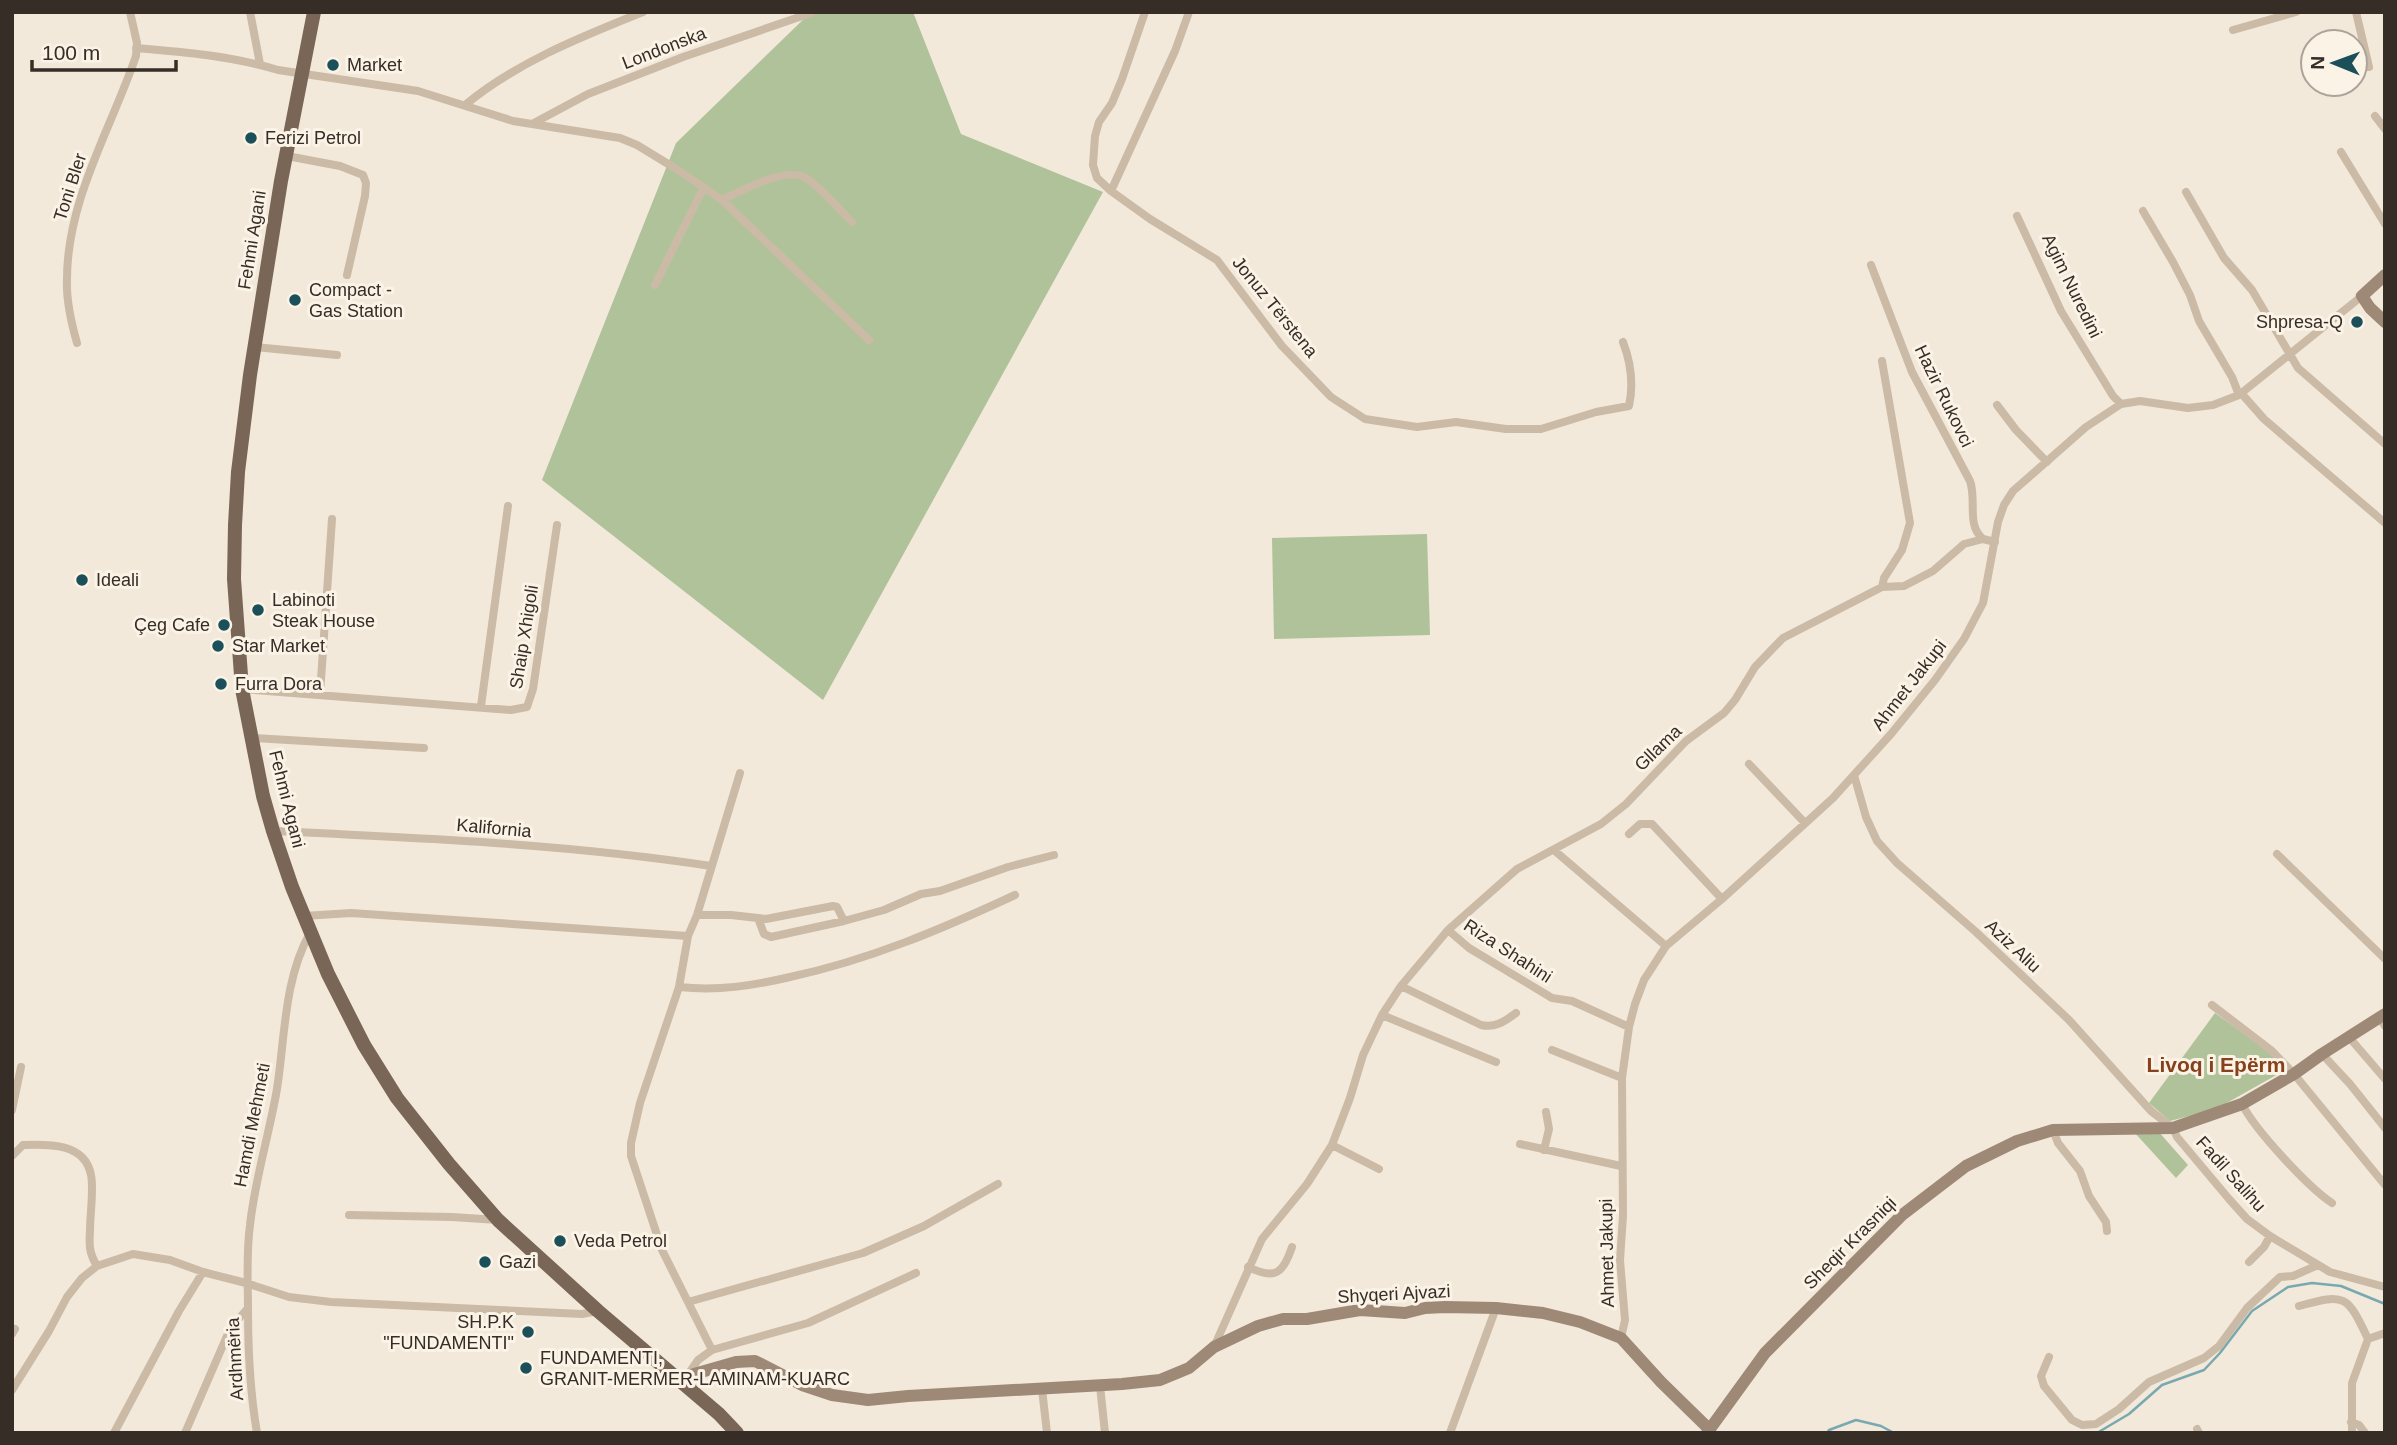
<svg xmlns="http://www.w3.org/2000/svg" width="2397" height="1445" font-family="Arial,sans-serif">
<rect width="100%" height="100%" fill="#f2e9da"/>
<path fill="#b0c299" d="M811,12H913L961,134L1103,192L823,700L542,480L676,143Z
M1427,534L1430,635L1274,639L1272,538Z
M2215,1013L2261,1046L2287,1069L2216,1109L2170,1121L2149,1103Z
M2158,1131L2188,1165L2176,1178L2134,1132Z"/>
<g fill="none" stroke-linecap="round" stroke-linejoin="round">
<path stroke="#78a9b0" stroke-width="2.5" d="M1827,1433L1829,1430L1856,1420L1881,1426L1894,1433
M2097,1433L2129,1414L2162,1385L2204,1370L2220,1353L2252,1311L2288,1287L2312,1283L2341,1286L2385,1304"/>
<path stroke="#cbbaa5" stroke-width="8" d="M250,12L260,64
M1145,12L1122,79L1112,103L1099,122L1095,136L1093,165L1097,178L1111,191L1150,219L1217,260L1282,346L1331,397L1365,419L1417,427L1456,422L1506,429H1541L1596,412L1629,406C1634,383 1631,363 1623,342
M2356,12L2369,67
M2233,30L2296,12
M136,48C184,52 232,56 278,70L418,91L513,121L532,124L588,94L683,57L811,13
M465,105C517,62 581,37 643,12
M2375,116L2385,129
M532,124L620,138L637,145L678,170L722,200L869,340
M2341,152L2385,224
M287,156L340,166L363,175L366,183L365,196L347,275
M1111,191L1175,51L1189,12
M2186,192L2224,258L2252,290L2298,368L2385,444
M722,200C740,191 785,167 804,177C816,182 841,211 852,222
M2143,211L2173,262L2190,295L2199,321L2232,377L2239,395
M2017,216L2061,311L2113,396L2121,404
M1871,265L1912,372L1970,481C1977,500 1966,525 1983,539
M655,285L704,187
M77,343C71,322 66,301 67,279C67,200 111,129 136,56L137,43L130,12
M255,347L337,355
M1882,361L1910,523L1902,550L1884,578L1882,587
M2241,393L2264,419L2385,523
M1997,405L2016,430L2047,462
M242,689L511,710L527,707L533,689L557,525
M320,694L332,519
M481,706L508,506
M252,738L424,748
M1749,764L1805,823
M1854,775L1866,817L1877,841L1897,863L1976,932L2069,1020L2151,1111L2173,1128L2177,1137L2229,1199L2247,1219L2270,1236L2330,1272L2385,1287
M273,831C419,838 567,844 711,866
M1629,834L1640,824H1652L1722,899
M1555,851L1666,946
M2277,854L2385,959
M697,915H731L758,918L764,934L771,937L844,921L884,910L921,894L940,891L1008,867L1054,855
M304,916L351,913L688,936
M758,918L766,919L833,906L837,907L844,921
M1448,930L1469,948L1552,998L1572,1001L1629,1027
M1401,986L1481,1025C1495,1028 1504,1022 1516,1013
M679,987C718,991 752,986 790,977C869,960 942,929 1015,895
M2212,1005L2272,1051L2294,1074L2385,1185
M1382,1015L1496,1062
M2379,1017L2385,1026
M2348,1036L2385,1079
M1552,1050L1622,1078
M2322,1054L2350,1084L2385,1128
M2242,1104C2255,1130 2308,1187 2332,1203
M12,1110L21,1067
M2053,1130L2058,1143L2080,1171L2089,1196L2106,1222L2107,1231
M1520,1144L1621,1166
M1332,1145L1379,1169
M1544,1150L1549,1129L1546,1112
M12,1156L23,1145C49,1144 85,1143 91,1175C94,1189 90,1214 90,1230C89,1245 89,1253 97,1266
M349,1215L452,1217L498,1220
M2249,1262L2264,1247L2270,1236
M1248,1267C1275,1280 1283,1274 1292,1247
M688,1302L863,1253L924,1226L998,1184
M2299,1306C2346,1293 2347,1295 2368,1339
M12,1334L15,1329
M1621,1338L1625,1320L1620,1260L1623,1216L1622,1078L1629,1027L1635,1004L1644,980L1666,946L1722,899L1833,798L1891,734L1935,680L1964,639L1983,603L1998,522L2004,505L2013,491L2086,427L2121,404L2140,401L2188,408L2213,405L2239,395L2362,296
M1214,1347L1262,1239L1307,1184L1332,1145L1350,1098L1363,1055L1382,1015L1401,986L1448,930L1517,869L1601,824L1626,804L1686,741L1724,713L1735,700L1755,667L1783,638L1882,587L1904,586L1933,571L1964,544L1983,539L1995,542
M712,1350L662,1250L631,1156V1143L640,1103L679,987L688,936L697,915L740,773
M2049,1357L2041,1376L2044,1386L2072,1420L2082,1425L2096,1424L2119,1409L2149,1382L2204,1358L2219,1346L2247,1308L2280,1277L2293,1276L2318,1265
M687,1376L698,1360L712,1350L808,1323L916,1273
M1100,1386L1105,1433
M1042,1389L1047,1433
M12,1390L49,1331L67,1297L82,1278L97,1266L133,1254L170,1260L203,1272L246,1283L289,1297L331,1302L582,1314L598,1311
M2351,1422L2359,1425L2365,1433
M2197,1429L2199,1433
M114,1433L179,1311L203,1272
M185,1433L230,1329L248,1308
M257,1433C250,1392 248,1352 248,1310C248,1282 246,1254 250,1225C255,1179 269,1135 277,1089C285,1037 284,979 310,933
M1450,1433L1496,1308
M2352,1433V1383L2368,1339L2385,1333"/>
<path stroke="#9e8977" stroke-width="12" d="M2385,275L2362,296L2370,308L2385,322
M681,1381L687,1376L736,1362L755,1361L802,1385L832,1395L868,1400L908,1396L1122,1384L1160,1380L1189,1368L1214,1347L1258,1326L1283,1319H1307L1360,1310L1405,1313L1425,1308L1445,1307L1496,1308L1543,1313L1580,1322L1621,1338L1661,1382L1708,1428
M1707,1433L1765,1353L1902,1215L1966,1166L2017,1141L2053,1130L2173,1128L2242,1104L2294,1074L2322,1054L2385,1014"/>
<path stroke="#796657" stroke-width="14" d="M314,12L281,181L250,375L238,472L235,525L234,579L242,689L263,796L273,831L292,887L328,974L364,1045L397,1098L449,1164L498,1220L598,1311L719,1414L737,1433"/>
</g>
<g fill="#1b4f59" stroke="#faf3e6" stroke-width="2.5">
<circle cx="333" cy="65" r="7"/>
<circle cx="251" cy="138" r="7"/>
<circle cx="295" cy="300" r="7"/>
<circle cx="2357" cy="322" r="7"/>
<circle cx="82" cy="580" r="7"/>
<circle cx="258" cy="610" r="7"/>
<circle cx="224" cy="625" r="7"/>
<circle cx="218" cy="646" r="7"/>
<circle cx="221" cy="684" r="7"/>
<circle cx="560" cy="1241" r="7"/>
<circle cx="485" cy="1262" r="7"/>
<circle cx="528" cy="1332" r="7"/>
<circle cx="526" cy="1368" r="7"/>
</g>
<g text-anchor="middle" stroke-width="6" stroke-linejoin="round" paint-order="stroke">
<g font-size="18" fill="#362d27" stroke="#faf3e6">
<text transform="translate(664 48) rotate(-21)" y="6">Londonska</text>
<text transform="translate(70 187) rotate(-72)" y="6">Toni Bler</text>
<text transform="translate(252 240) rotate(-81)" y="6">Fehmi Agani</text>
<text transform="translate(2072 286) rotate(64)" y="6">Agim Nuredini</text>
<text transform="translate(1275 307) rotate(51)" y="6">Jonuz Tërstena</text>
<text transform="translate(1944 396) rotate(64)" y="6">Hazir Rukovci</text>
<text transform="translate(524 637) rotate(-81)" y="6">Shaip Xhigoli</text>
<text transform="translate(1909 685) rotate(-52)" y="6">Ahmet Jakupi</text>
<text transform="translate(1658 748) rotate(-44)" y="6">Gllama</text>
<text transform="translate(287 799) rotate(76)" y="6">Fehmi Agani</text>
<text transform="translate(494 828) rotate(5)" y="6">Kalifornia</text>
<text transform="translate(2013 946) rotate(43)" y="6">Aziz Aliu</text>
<text transform="translate(1508 951) rotate(33)" y="6">Riza Shahini</text>
<text transform="translate(252 1125) rotate(-79)" y="6">Hamdi Mehmeti</text>
<text transform="translate(2231 1174) rotate(48)" y="6">Fadil Salihu</text>
<text transform="translate(1850 1243) rotate(-45)" y="6">Sheqir Krasniqi</text>
<text transform="translate(1607 1253) rotate(-91)" y="6">Ahmet Jakupi</text>
<text transform="translate(1394 1294) rotate(-3)" y="6">Shyqeri Ajvazi</text>
<text transform="translate(235 1359) rotate(-93)" y="6">Ardhmëria</text>
</g>
<g font-size="18" fill="#362d27" stroke="#faf3e6" text-anchor="start">
<text x="347" y="71">Market</text>
<text x="265" y="144">Ferizi Petrol</text>
<text x="309" y="296">Compact -<tspan x="309" dy="21">Gas Station</tspan></text>
<text x="2343" y="328" text-anchor="end">Shpresa-Q</text>
<text x="96" y="586">Ideali</text>
<text x="272" y="606">Labinoti<tspan x="272" dy="21">Steak House</tspan></text>
<text x="210" y="631" text-anchor="end">Çeg Cafe</text>
<text x="232" y="652">Star Market</text>
<text x="235" y="690">Furra Dora</text>
<text x="574" y="1247">Veda Petrol</text>
<text x="499" y="1268">Gazi</text>
<text x="514" y="1328" text-anchor="end">SH.P.K<tspan x="514" dy="21">"FUNDAMENTI"</tspan></text>
<text x="540" y="1364">FUNDAMENTI,<tspan x="540" dy="21">GRANIT-MERMER-LAMINAM-KUARC</tspan></text>
</g>
<g font-size="21" font-weight="bold" fill="#88411d" stroke="#faf3e6">
<text x="2216" y="1072">Livoq i Epërm</text>
</g>
</g>
<rect width="2397" height="1445" fill="none" stroke="#362d27" stroke-width="28"/>
<g transform="translate(2334 63) rotate(271)"><circle r="33" fill="#faf3e6" stroke="#aca49a" stroke-width="2"/>
<path d="M0-5L12 26L0 18L-12 26Z" fill="#1b4f59"/>
<text y="-10" font-size="19" font-weight="bold" text-anchor="middle" fill="#362d27">N</text>
</g>
<path d="M32 60v10h144v-10" fill="none" stroke="#362d27" stroke-width="3.5"/>
<text x="42" y="60" font-size="21" fill="#362d27" stroke="#faf3e6" stroke-width="5" paint-order="stroke">100 m</text>
</svg>
